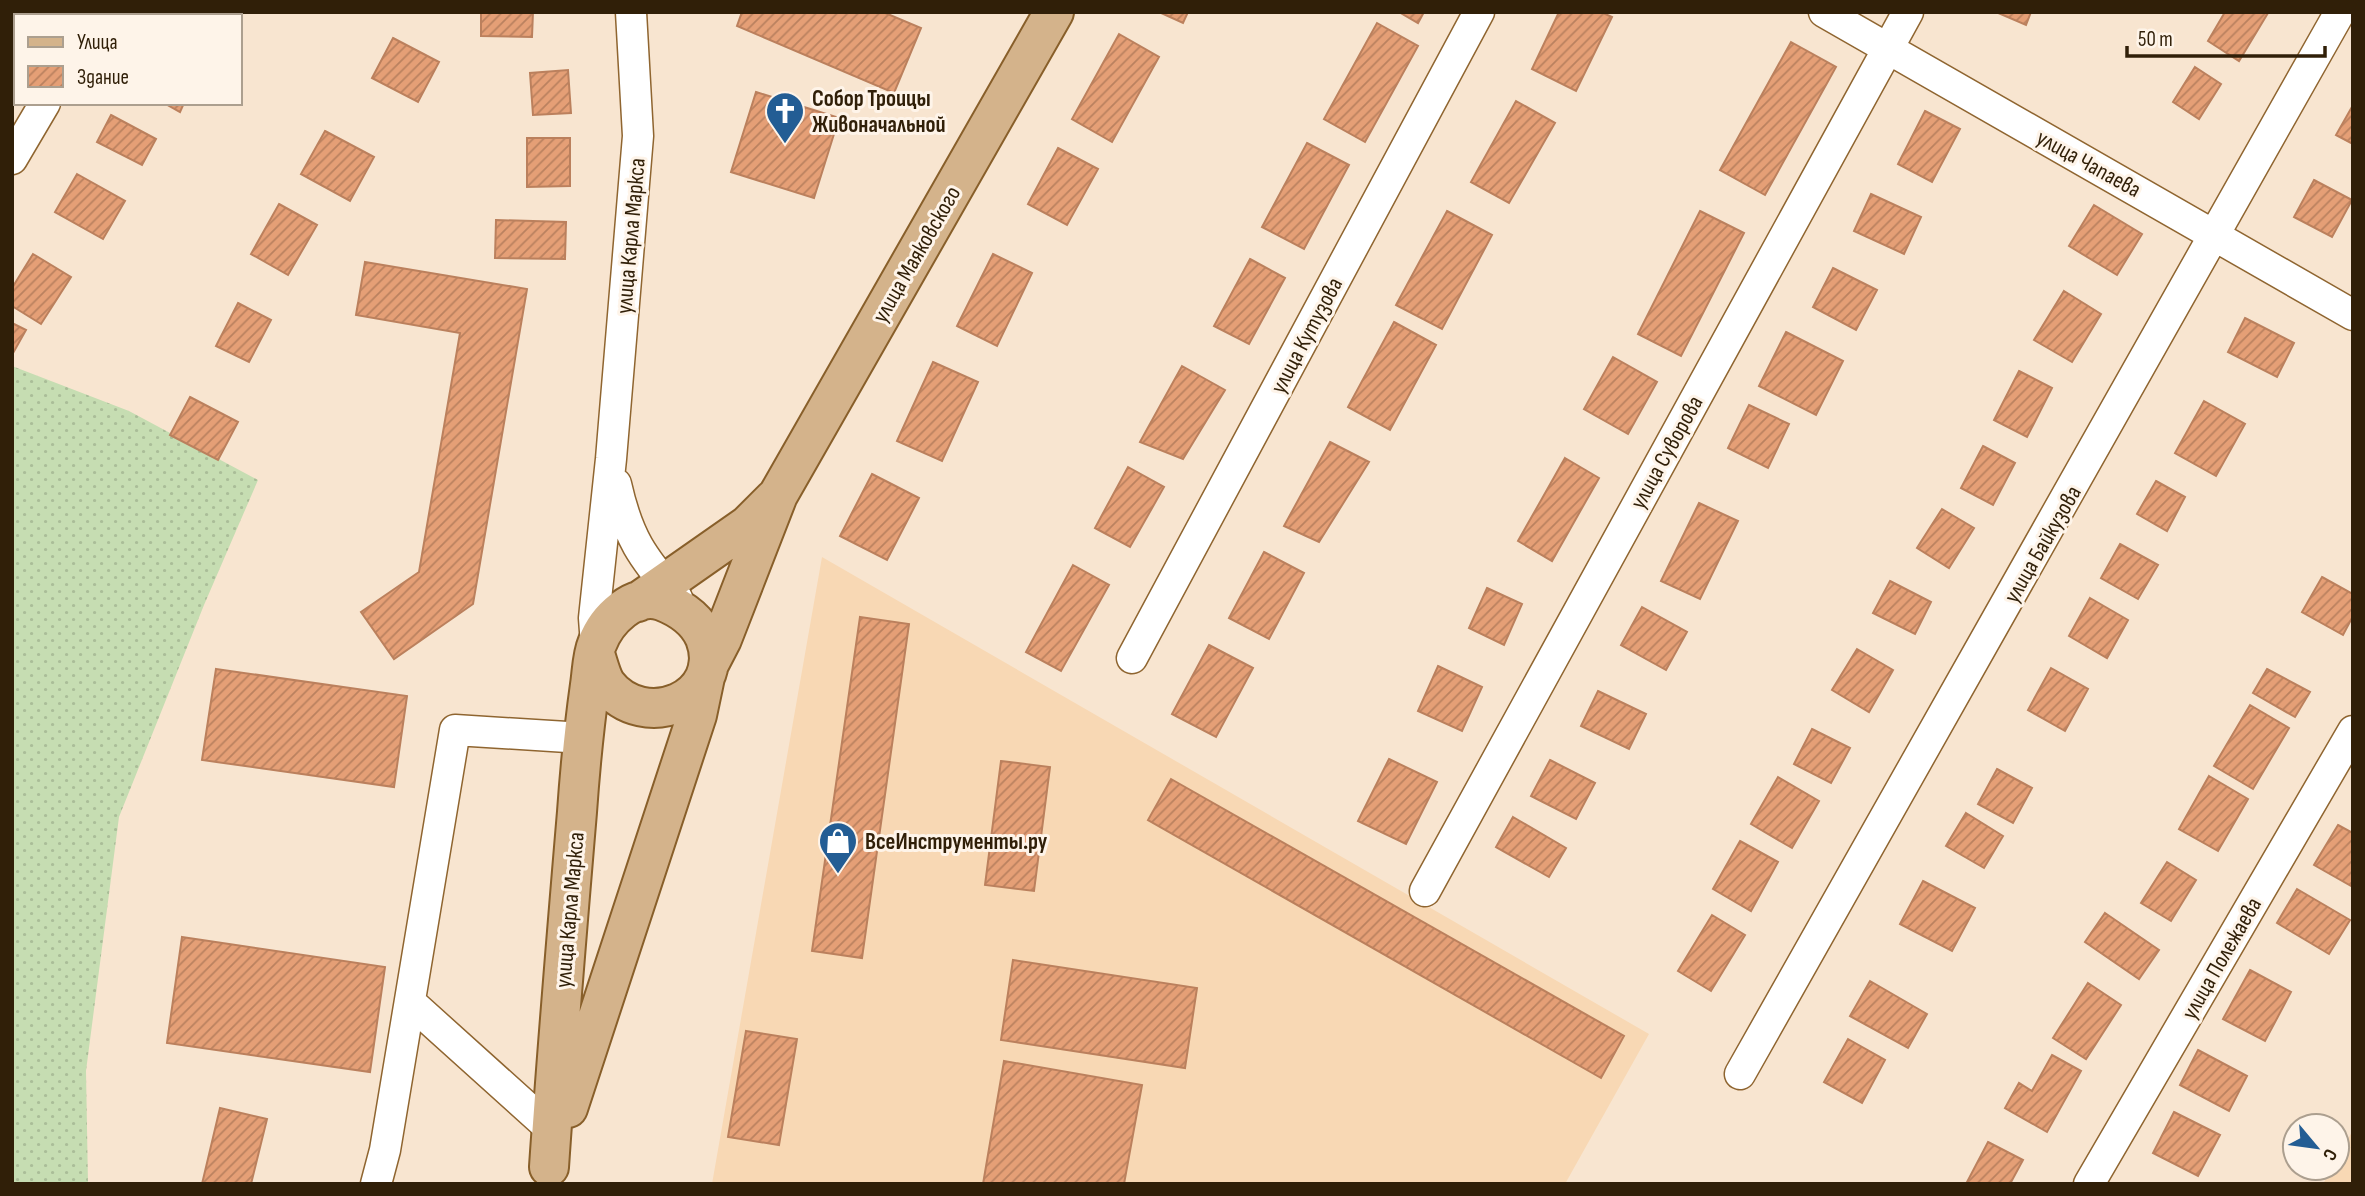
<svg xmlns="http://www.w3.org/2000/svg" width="2365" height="1196" font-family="'Sofia Sans Condensed',sans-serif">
<defs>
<pattern id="garden-dots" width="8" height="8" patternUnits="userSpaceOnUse" patternTransform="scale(1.75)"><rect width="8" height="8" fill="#c6ddb2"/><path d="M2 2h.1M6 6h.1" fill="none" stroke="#aabd98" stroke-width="1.8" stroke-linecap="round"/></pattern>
<pattern id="building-hatch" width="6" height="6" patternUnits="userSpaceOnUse" patternTransform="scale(1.75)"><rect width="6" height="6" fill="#e59f76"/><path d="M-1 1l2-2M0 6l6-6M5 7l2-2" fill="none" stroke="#ba815f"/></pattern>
</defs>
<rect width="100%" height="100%" fill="#f8e5d0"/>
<path fill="#f8d8b4" d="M822,557L1649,1034L1565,1184H712Z
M2353,1130V1184H2323L2332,1168H2337V1159Z"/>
<path fill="url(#garden-dots)" d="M12,366L129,411L258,480L204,605L119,817L86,1071L88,1184H12Z"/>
<path fill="url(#building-hatch)" stroke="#bb805d" stroke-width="2" d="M481,12H533L532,37L481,36Z
M742,12H883L921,28L894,93L737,26Z
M1159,12H1188L1183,23Z
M1399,12H1424L1418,23Z
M1559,12H1601L1612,17L1576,91L1532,69Z
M1996,12H2031L2026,25Z
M2225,12L2268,13L2239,61L2208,41Z
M12,21L16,23V51L12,57Z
M1377,23L1418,46L1365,142L1324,119Z
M1119,34L1159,57L1112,142L1072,119Z
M393,38L439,62L418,102L372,78Z
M1791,42L1836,67L1765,195L1720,170Z
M2195,67L2221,84L2199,119L2173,102Z
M568,70L571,113L533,115L530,73Z
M756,92L839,118L814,198L731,172Z
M1516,101L1555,123L1509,203L1471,182Z
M164,103H184L180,112Z
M2353,105V144L2336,135Z
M1925,111L1960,129L1932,182L1898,164Z
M111,115L156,139L142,165L97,142Z
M325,131L374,157L350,201L301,174Z
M527,138H570V186L527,187Z
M1307,143L1349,165L1304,249L1262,227Z
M1058,148L1098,169L1067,225L1028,204Z
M77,174L125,201L103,239L55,212Z
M2314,180L2352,200L2332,237L2294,217Z
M1871,194L1921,217L1904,254L1854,231Z
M279,204L317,225L288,275L251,254Z
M2094,205L2142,234L2117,275L2069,246Z
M1447,211L1492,235L1442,329L1396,305Z
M1700,211L1744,233L1681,356L1638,334Z
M496,220L566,222L565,259L495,258Z
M33,254L71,277L41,324L12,306V288Z
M993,254L1032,273L997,346L957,326Z
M1250,259L1285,278L1249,344L1214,326Z
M365,262L527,289L473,604L394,659L361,612L419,572L460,333L356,315Z
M1833,268L1877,290L1856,330L1813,307Z
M2064,291L2101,314L2072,362L2034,340Z
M238,303L271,320L249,362L216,346Z
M2245,318L2294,343L2277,377L2228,352Z
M1394,322L1436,345L1390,430L1348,407Z
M12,323L26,330L12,355Z
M1786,332L1843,361L1816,415L1759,386Z
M1613,357L1657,382L1628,434L1584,409Z
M933,362L978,382L942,461L897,441Z
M1182,366L1225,390L1183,459L1140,442Z
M2019,371L2052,388L2027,437L1994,420Z
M190,397L238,422L218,460L170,435Z
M2204,401L2245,424L2216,476L2175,453Z
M1749,405L1789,424L1768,468L1728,448Z
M1330,442L1369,462L1319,542L1284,526Z
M1983,446L2015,463L1993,505L1961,488Z
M1565,458L1599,478L1552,561L1518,541Z
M1128,467L1164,487L1130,547L1095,528Z
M872,474L919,498L887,560L840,536Z
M2156,481L2185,497L2167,531L2137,514Z
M1699,503L1738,521L1700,599L1661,581Z
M1942,509L1974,528L1949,568L1917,548Z
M2120,544L2158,565L2138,599L2101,578Z
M1264,552L1304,573L1269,639L1229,618Z
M1073,565L1109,585L1061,671L1026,652Z
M2322,577L2353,594V616L2343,635L2302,612Z
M1890,581L1931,602L1915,634L1873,613Z
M1487,588L1522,604L1504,645L1469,628Z
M2090,598L2128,620L2107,658L2069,636Z
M1642,607L1687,632L1666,670L1621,645Z
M860,617L909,624L862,958L812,951Z
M1209,645L1253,668L1216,737L1172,714Z
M1857,649L1893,670L1869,712L1832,690Z
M1438,666L1482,687L1462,731L1418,711Z
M2051,668L2088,689L2065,731L2028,710Z
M216,669L407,696L394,787L202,760Z
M2267,669L2310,692L2295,717L2253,693Z
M1598,691L1646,714L1629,749L1581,726Z
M2250,705L2289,728L2253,789L2214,766Z
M1812,729L1850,748L1831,783L1794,764Z
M1389,759L1437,782L1406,844L1358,821Z
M1550,760L1595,783L1576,819L1531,796Z
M1001,761L1050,767L1034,891L985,885Z
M1997,769L2032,788L2013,823L1978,804Z
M2209,776L2248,799L2218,851L2179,829Z
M1778,777L1819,801L1792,848L1751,824Z
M1171,779L1624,1036L1601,1078L1148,820Z
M1966,813L2003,836L1984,868L1946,846Z
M1513,817L1566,848L1549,877L1496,847Z
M2338,825L2353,833V887L2314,865Z
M1740,841L1778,862L1751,911L1713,889Z
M2167,862L2196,880L2171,921L2141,903Z
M1923,881L1975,908L1952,951L1900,924Z
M2297,889L2350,920L2329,954L2277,923Z
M2105,913L2159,950L2139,979L2085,942Z
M1712,915L1745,935L1711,991L1678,971Z
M182,937L385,967L370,1072L167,1043Z
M1013,960L1197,988L1185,1068L1001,1040Z
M2250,970L2291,992L2265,1041L2223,1019Z
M1870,981L1927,1014L1908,1048L1850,1016Z
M2088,983L2121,1005L2086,1059L2053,1038Z
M746,1031L797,1039L779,1145L728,1137Z
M1848,1039L1885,1060L1862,1103L1824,1082Z
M2198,1050L2247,1076L2229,1111L2180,1085Z
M2052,1055L2081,1071L2047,1132L2005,1108L2019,1083L2032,1091Z
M1004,1061L1142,1085L1124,1184H983Z
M220,1108L267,1119L251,1184H202Z
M2174,1112L2220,1135L2198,1176L2153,1153Z
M1988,1142L2023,1160L2010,1184H1966Z"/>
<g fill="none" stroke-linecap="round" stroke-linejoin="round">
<defs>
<path id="minor" d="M1824,12L2353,315
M95,16L97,12
M12,159L45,103
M616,484C628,538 642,557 677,598
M596,645L594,618L611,459L638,136L631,12
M1132,658L1479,12
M1425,891L1908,12
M410,1002L551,1129
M1740,1074L2340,12
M376,1184L385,1150L455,730L583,738
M2089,1184L2353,731"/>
<path id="major" d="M638,602L748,525L774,499
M708,666L722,639L778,495L1054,12
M568,1108L697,715L705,677
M549,1167C557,1048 567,930 577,812C580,769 584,728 590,685C592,672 592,656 597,644C606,620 634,591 662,601C680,608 697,619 705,638C728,699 644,734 606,684C601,676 598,663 595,654"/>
</defs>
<use href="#minor" stroke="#8f6530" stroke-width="33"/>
<use href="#major" stroke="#885f2a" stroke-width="42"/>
<use href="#minor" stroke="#fff" stroke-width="30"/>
<use href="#major" stroke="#d4b38b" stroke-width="38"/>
</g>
<defs>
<symbol id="church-pin" viewBox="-11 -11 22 30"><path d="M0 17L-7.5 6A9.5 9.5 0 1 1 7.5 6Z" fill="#235d94" stroke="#fef4e9"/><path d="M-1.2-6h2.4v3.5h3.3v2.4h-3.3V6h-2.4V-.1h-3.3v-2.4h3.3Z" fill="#fff"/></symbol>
<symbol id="shop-pin" viewBox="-11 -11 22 30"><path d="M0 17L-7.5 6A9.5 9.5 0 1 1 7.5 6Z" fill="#235d94" stroke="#fef4e9"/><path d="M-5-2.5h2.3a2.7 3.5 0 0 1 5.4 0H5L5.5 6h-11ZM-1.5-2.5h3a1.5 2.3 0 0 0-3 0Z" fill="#fff"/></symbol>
</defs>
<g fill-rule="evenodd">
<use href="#church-pin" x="763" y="89" width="44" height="60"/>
<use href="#shop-pin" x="816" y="819" width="44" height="60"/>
</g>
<g text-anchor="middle" stroke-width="6" stroke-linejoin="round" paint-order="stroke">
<g font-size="23" font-weight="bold" fill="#301f08" stroke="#fef4e9" text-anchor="start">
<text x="812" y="106">Собор Троицы<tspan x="812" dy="26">Живоначальной</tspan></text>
<text x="865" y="849">ВсеИнструменты.ру</text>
</g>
<g font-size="23" fill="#301f08" stroke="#fef4e9">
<text transform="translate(2089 163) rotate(29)" y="8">улица Чапаева</text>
<text transform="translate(630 236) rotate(-85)" y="8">улица Карла Маркса</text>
<text transform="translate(916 254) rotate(-60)" y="8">улица Маяковского</text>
<text transform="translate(1306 335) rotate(-62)" y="8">улица Кутузова</text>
<text transform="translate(1666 452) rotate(-61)" y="8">улица Суворова</text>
<text transform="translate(2042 544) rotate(-60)" y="8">улица Байкузова</text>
<text transform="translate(569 910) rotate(-85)" y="8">улица Карла Маркса</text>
<text transform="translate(2221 958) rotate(-60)" y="8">улица Полежаева</text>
</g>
</g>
<rect width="2365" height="1196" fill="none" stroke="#301f08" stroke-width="28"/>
<rect x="14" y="14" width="228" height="91" fill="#fef4e9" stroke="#ac9f8f" stroke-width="2"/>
<rect x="28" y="37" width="35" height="10" fill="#d4b38b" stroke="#ac9f8f" stroke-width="2"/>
<text x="77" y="49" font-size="21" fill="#301f08">Улица</text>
<rect x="28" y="66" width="35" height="21" fill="url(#building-hatch)" stroke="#ac9f8f" stroke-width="2"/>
<text x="77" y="84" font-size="21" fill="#301f08">Здание</text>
<g transform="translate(2316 1147) rotate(119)"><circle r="33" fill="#fef4e9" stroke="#ac9f8f" stroke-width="2"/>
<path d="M0-5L12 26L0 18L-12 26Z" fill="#235d94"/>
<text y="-10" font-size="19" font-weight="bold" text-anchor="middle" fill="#301f08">С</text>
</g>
<path d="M2127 46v10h198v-10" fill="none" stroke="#301f08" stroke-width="3.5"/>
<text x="2138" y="46" font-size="21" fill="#301f08" stroke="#fef4e9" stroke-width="5" paint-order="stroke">50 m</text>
</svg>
